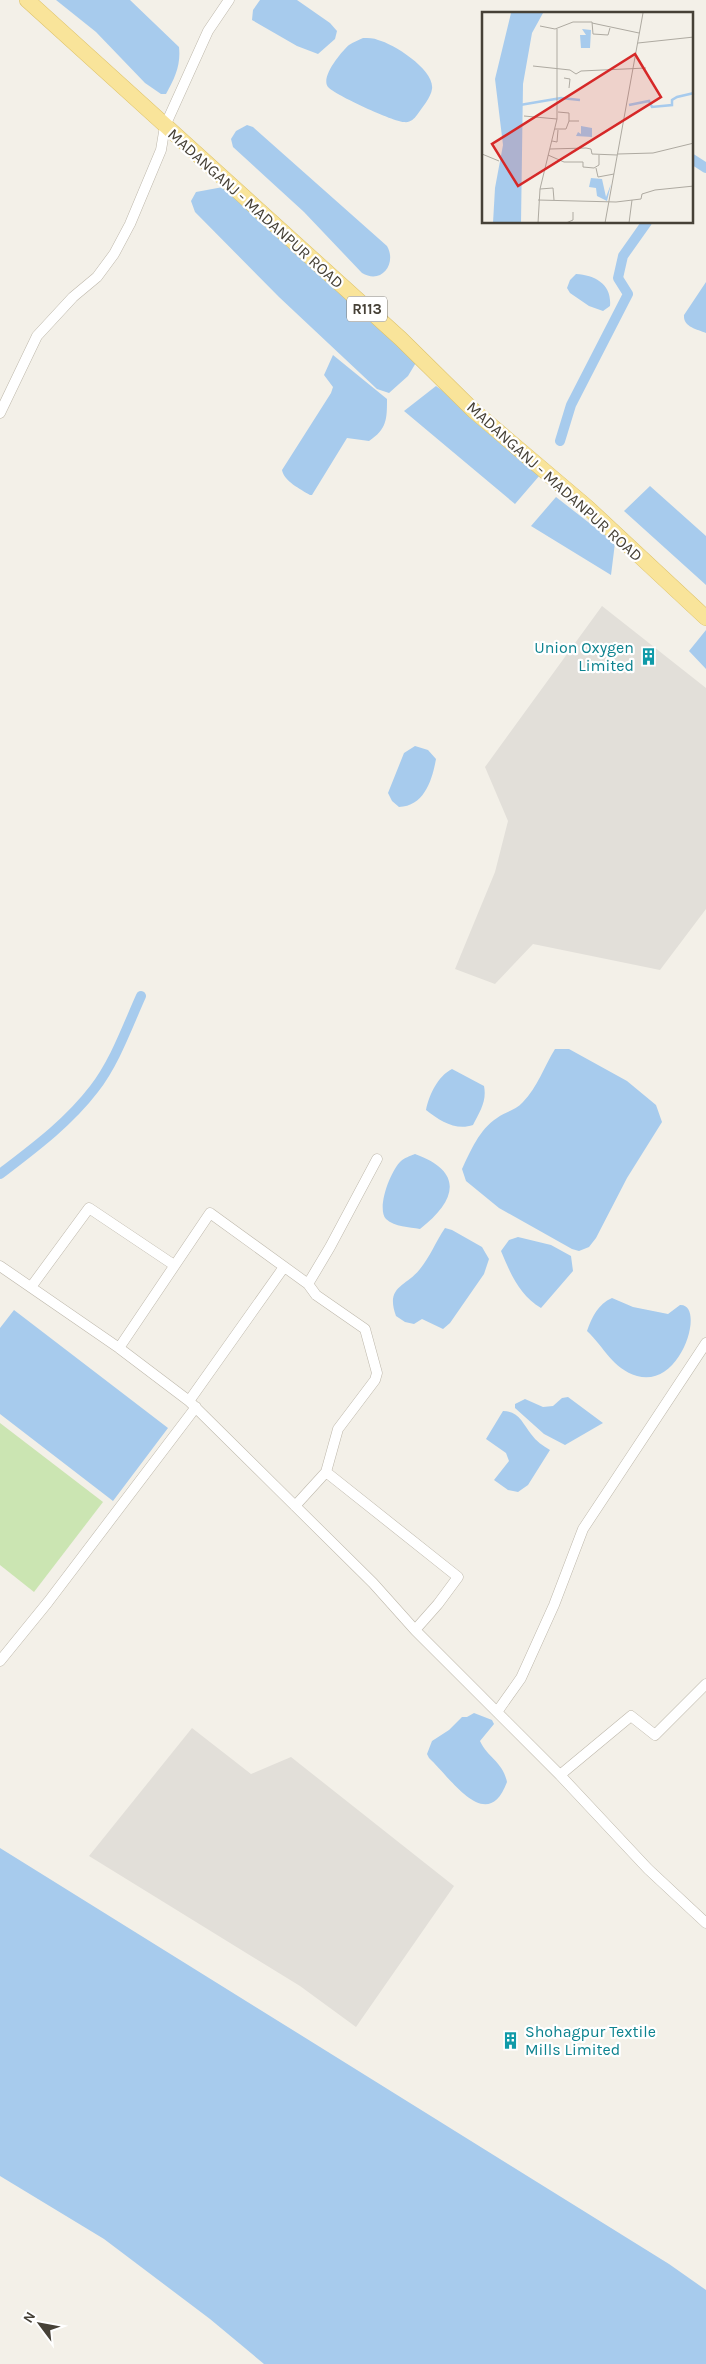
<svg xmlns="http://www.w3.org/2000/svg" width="706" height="2364" font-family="Karla,sans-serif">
<rect width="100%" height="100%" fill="#f3f0e8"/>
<path fill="#e2dfd9" d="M602,606L706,688V909L660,970L533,944L495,984L455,969L495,872L508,821L485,767Z
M192,1728L251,1774L291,1757L454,1886L356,2027L300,1986L89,1856Z"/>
<path fill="#cbe5b2" d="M0,1423L103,1502L34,1592L0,1565Z"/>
<path fill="#a7cbed" d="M56,0H130L179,47C181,65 175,78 166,94H161L145,83L96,32Z
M260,0H297L330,23L337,31L335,39L318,54L297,46L252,20L253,10Z
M363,38C368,38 374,38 378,40C394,44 435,70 432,89C431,97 422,108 417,115C414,119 410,123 404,122C394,122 335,95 328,87C320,77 342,51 349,45C353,42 359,40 363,38Z
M247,125L253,127L387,246C397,263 382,285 362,273L304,212L233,147L231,139L236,131Z
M223,187L417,361L408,376L389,393L377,389L279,297L195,212L191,201L196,192Z
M576,274C596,275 612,285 610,306L603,311L589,306L570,293L567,288L570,280Z
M706,282V333C697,329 683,327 684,315Z
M333,355L387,399C387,419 387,429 369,441L347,438L312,495H310C300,489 284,481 282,470L331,393L333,387L324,375Z
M436,386L457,401L540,475L515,504L404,411Z
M650,486L706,536V585L624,511Z
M556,497L615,543L611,575L531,526Z
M706,630V669L689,651Z
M415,746L428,750L436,759C432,781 424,806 399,807L392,801L388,793L404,753Z
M555,1049H569L627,1081L656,1105L662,1122L627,1178L596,1238L589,1247L579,1251L572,1249L499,1208L466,1181L462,1169C471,1150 479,1130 497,1118C506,1111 515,1111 523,1102C537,1088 545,1065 555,1049Z
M452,1069L484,1086C487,1101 480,1111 473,1125C456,1131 440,1121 426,1110C429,1095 438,1076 452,1069Z
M415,1154C465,1172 456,1201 420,1229C409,1227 395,1227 386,1219C376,1208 391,1170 401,1161C404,1158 410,1156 415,1154Z
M445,1228L452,1230L482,1247L489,1259L484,1274L450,1323L443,1329L422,1319L414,1324L405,1322L396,1316C385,1286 406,1287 420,1269C430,1257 436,1241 445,1228Z
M518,1237L551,1245L571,1256L573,1271L541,1308C520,1296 510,1273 501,1251L509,1240Z
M612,1298L633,1307L668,1314L680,1305C706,1303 682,1389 637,1376C613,1369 604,1347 587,1331C592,1317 598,1304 612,1298Z
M14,1310L168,1428L113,1501L0,1414V1328Z
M568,1397L603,1423L565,1445L544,1434L515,1408V1404L525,1399L543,1407L553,1406L562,1398Z
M503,1411C519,1411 523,1424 531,1434C536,1441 543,1446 550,1450L528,1485L518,1492L508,1490L494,1480L509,1461L506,1453L486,1439Z
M474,1713L492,1720L494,1724L480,1741C488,1758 503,1762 507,1782C487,1836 450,1777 429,1758L427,1754L432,1741L449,1730L462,1717H467Z
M0,1848L669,2264L706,2290V2364H264L210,2319L104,2239L0,2176Z"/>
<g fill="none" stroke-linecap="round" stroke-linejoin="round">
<path stroke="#a7cbed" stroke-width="10" d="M692,159L706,168
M560,441L571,405L628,294L618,278L623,256L647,222
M0,1174C34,1148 68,1123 94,1089C115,1062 127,1027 141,996"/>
<defs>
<path id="minor" d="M0,413L37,336L73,297L97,277L114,254L130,224L161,150L165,126L208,31L229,0
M0,1266L119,1348L189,1401L373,1583L415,1630L560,1775L648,1869L706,1923
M31,1287L89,1208L174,1265
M119,1348L210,1213L308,1284L330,1247L377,1159
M189,1401L284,1267
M326,1472L458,1577L438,1604L415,1630
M295,1506L326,1472L338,1429L375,1380L377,1373L365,1329L316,1295L308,1284
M0,1661L48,1602L196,1407
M497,1712L521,1678L554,1605L583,1529L706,1343
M560,1775L631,1716L655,1735L706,1684"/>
<path id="primary" d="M27,0L401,339L474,411L587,507L706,618"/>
</defs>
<use href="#minor" stroke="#beb8ab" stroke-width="11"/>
<use href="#primary" stroke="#dec36b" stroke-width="16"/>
<use href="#minor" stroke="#fff" stroke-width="10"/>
<use href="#primary" stroke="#f9e49a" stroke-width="15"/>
</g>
<defs>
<symbol id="building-bare" viewBox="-9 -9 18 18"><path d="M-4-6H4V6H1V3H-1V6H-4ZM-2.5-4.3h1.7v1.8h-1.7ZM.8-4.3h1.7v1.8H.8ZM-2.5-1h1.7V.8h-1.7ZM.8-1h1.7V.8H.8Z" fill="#0f9aa8" stroke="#fff" stroke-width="2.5" paint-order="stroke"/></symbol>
</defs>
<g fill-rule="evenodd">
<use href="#building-bare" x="636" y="644" width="25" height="25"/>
<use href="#building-bare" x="498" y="2028" width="25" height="25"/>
</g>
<g text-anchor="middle" stroke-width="4.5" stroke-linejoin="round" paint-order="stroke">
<rect fill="#fff" stroke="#7e7a73" stroke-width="1" x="347" y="296.5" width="40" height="25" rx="4"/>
<g font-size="15" font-weight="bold" fill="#464137">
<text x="367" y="314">R113</text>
</g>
<g font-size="16" fill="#464137" stroke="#fff">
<text transform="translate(256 208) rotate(42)" y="6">MADANGANJ - MADANPUR ROAD</text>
<text transform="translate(555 481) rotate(42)" y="6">MADANGANJ - MADANPUR ROAD</text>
</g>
<g font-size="16" fill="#0d838f" stroke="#fff" text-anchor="end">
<text x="634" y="653">Union Oxygen<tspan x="634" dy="18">Limited</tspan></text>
<text x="525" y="2037" text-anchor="start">Shohagpur Textile<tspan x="525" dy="18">Mills Limited</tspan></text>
</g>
</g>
<g transform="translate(482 12)">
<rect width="211" height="211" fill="#f3f0e8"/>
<path d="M29,1H61L50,21L41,72L39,211H11L13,176L21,133L13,67ZM100,17L109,18L108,36H99L98,23H104ZM99,114L110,116V125L94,124L96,120L99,122ZM109,166L120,167L124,185L129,172L125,189L115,184L114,176L107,175Z" fill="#a7cbed"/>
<path fill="none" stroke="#a7cbed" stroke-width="2.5" d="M38,93L79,86L98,88M147,93L167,89L170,95L190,93V88L195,85L212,81"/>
<path fill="none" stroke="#aeaaa1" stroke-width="1" d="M110,11L157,21M58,14L73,17L91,10H110L111,22L126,23L128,16M156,31L212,25M51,54L88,58L94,62L99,59L164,56M82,66L88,67L87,76M76,100L87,101V109H97M42,104L75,107M73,117H84L87,109M0,119V135M70,129L75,130L76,118M68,137L104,136L109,137L110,142L135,143M0,142L17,149M136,142L171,141L212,131M66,143L82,150H101V155L112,156L117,153V143M114,156L116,165L132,162M58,177L71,176L72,188M56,188L134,190L159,187L160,182L173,178L212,174M56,211L58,177L75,107V17M84,211L91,208V200M123,211L161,1M147,211L150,188"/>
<path fill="#d62828" fill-opacity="0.15" stroke="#d62828" stroke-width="2.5" d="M153,42L179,85L36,174L10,132Z"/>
<rect width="211" height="211" fill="none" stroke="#464137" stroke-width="2.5"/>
</g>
<g transform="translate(40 2324) rotate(302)" stroke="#ffffff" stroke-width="4" paint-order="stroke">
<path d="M0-4L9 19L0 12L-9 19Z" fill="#464137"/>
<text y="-8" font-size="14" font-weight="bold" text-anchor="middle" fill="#464137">N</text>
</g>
</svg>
